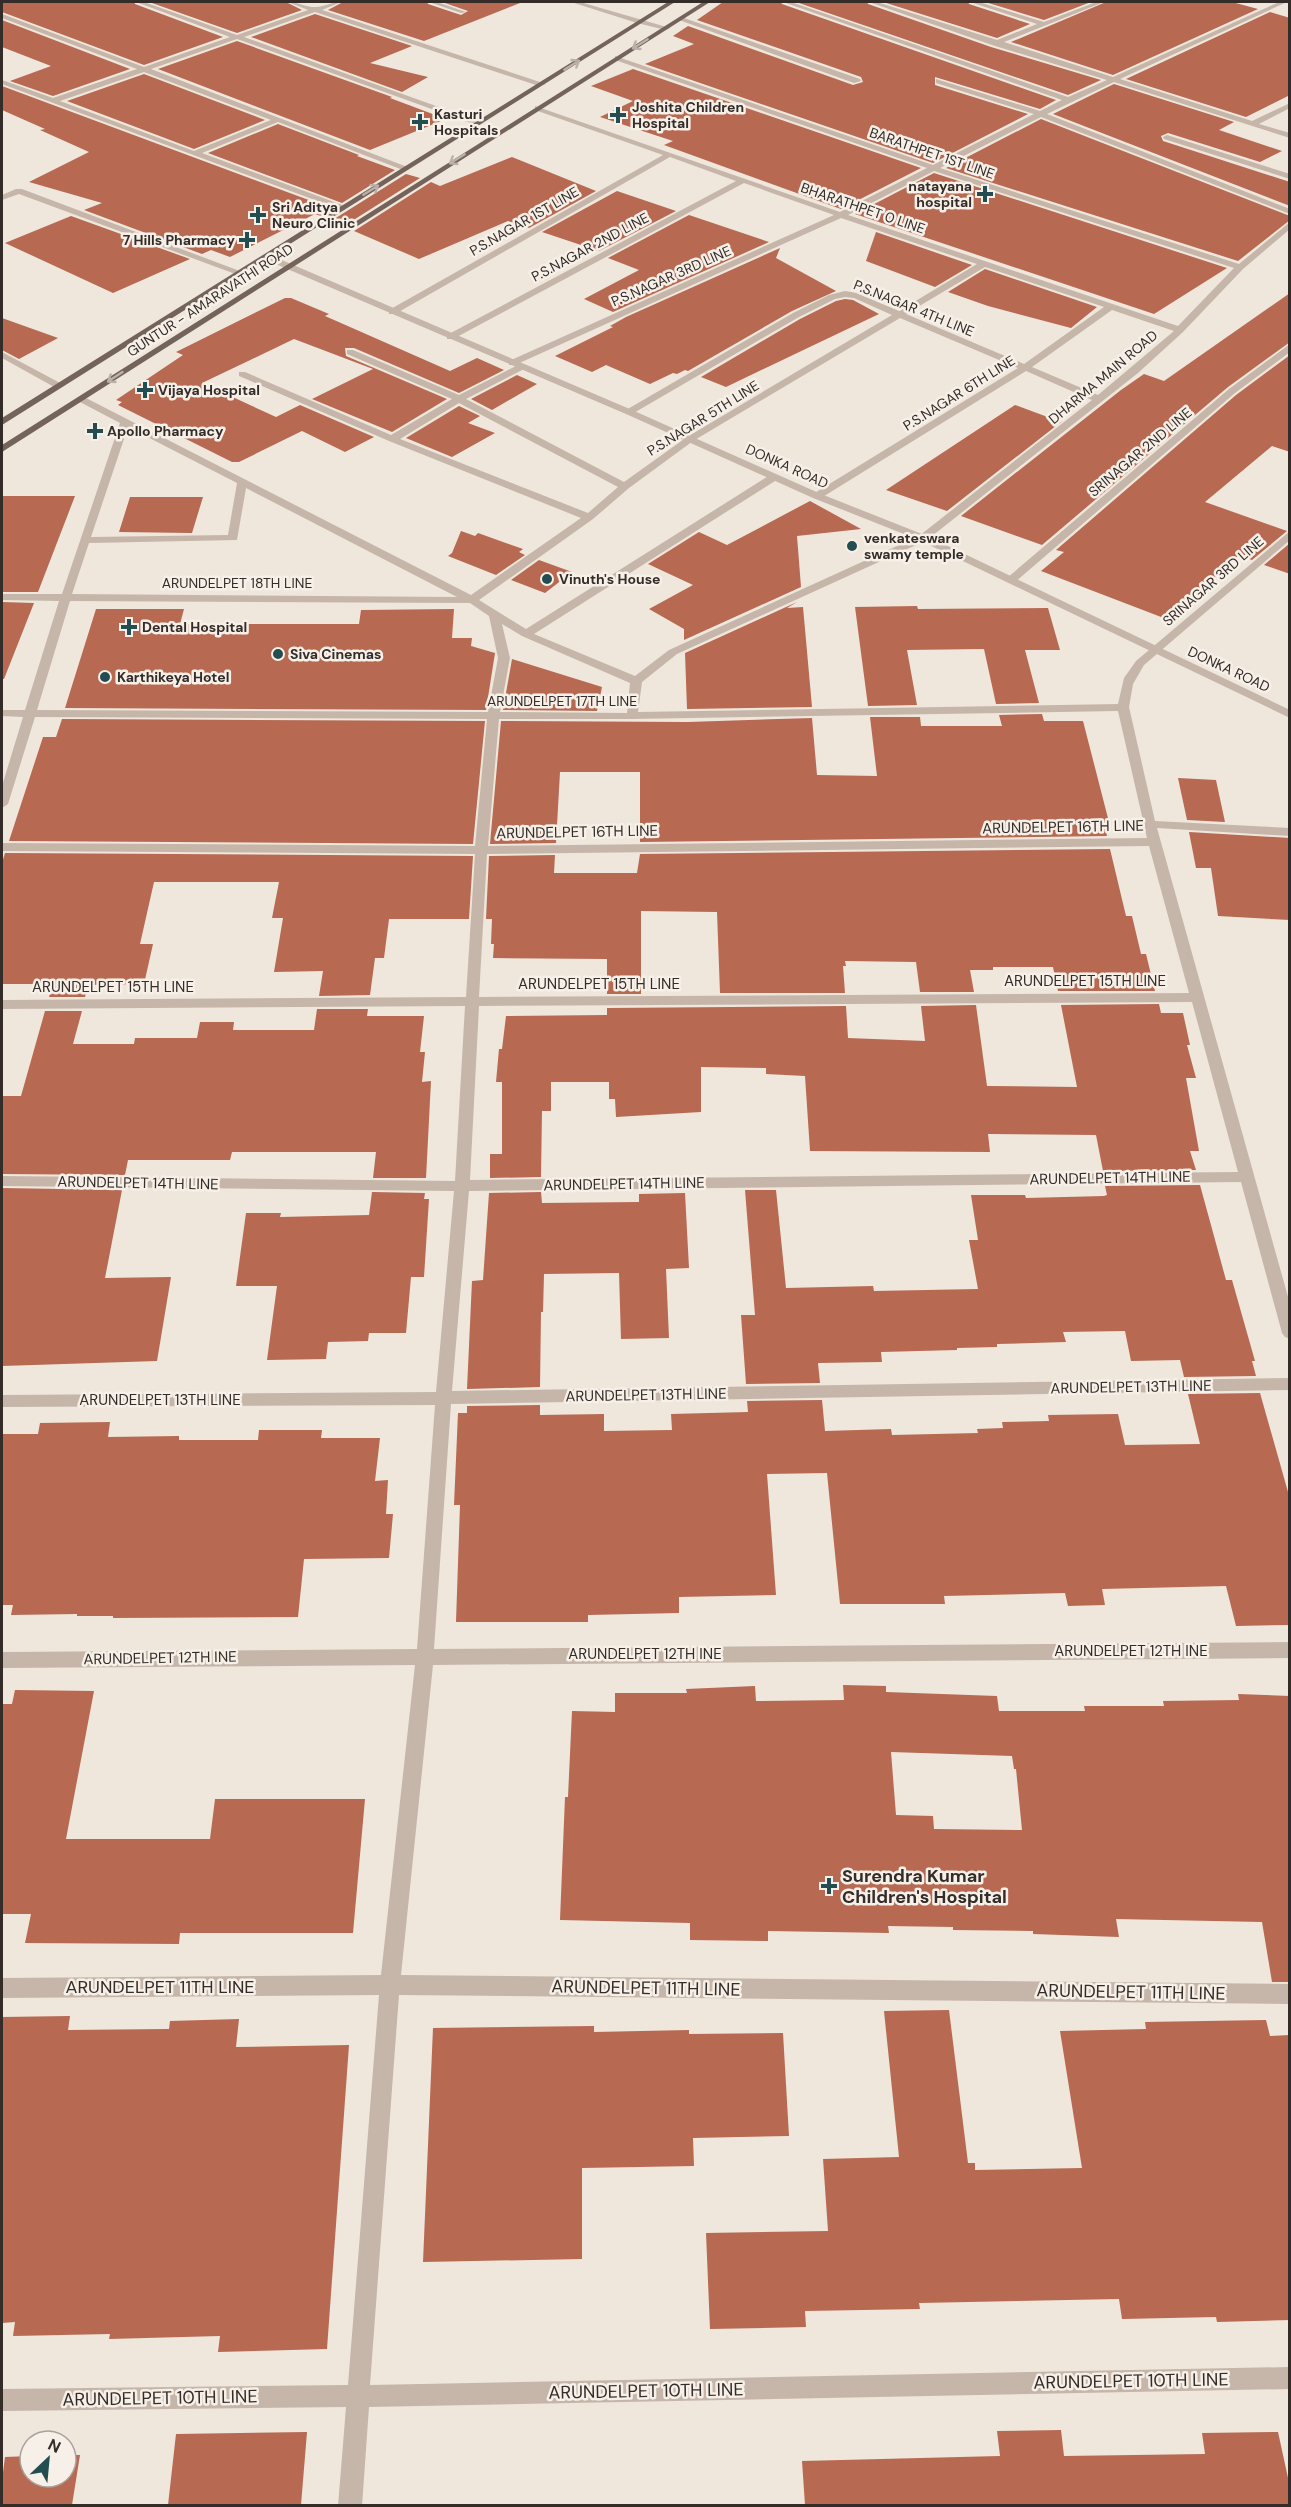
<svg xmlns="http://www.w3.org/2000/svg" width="1291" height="2507" font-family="'DM Sans',sans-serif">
<rect width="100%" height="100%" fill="#efe6dc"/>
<path fill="#b76952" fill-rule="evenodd" d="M2,2H134L135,4L223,37L144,65L2,12Z
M149,2H286L302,10L237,33Z
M343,2H427L428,4L461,15L468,11L442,2L520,3L424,41L328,10Z
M723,2H781L782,4L1056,100L1040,109L935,77V85L1028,114L933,163L645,64L694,44L673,36L688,26L853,85L863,82L861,77L697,20Z
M796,2H867L868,4L991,47L1101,80L1068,95Z
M883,2H968L969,4L1030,24L997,38Z
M985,2H1091L1044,20Z
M1106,2H1232L1258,9L1113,75L1011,42Z
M1270,12L1290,18V95L1246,117L1126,79Z
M315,14L412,46L370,63L428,77L402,92L251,37Z
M2,20L130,69L53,96L10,81L51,66L2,47Z
M237,41L392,97L390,98L446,119L370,150L158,69Z
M633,69L921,168L841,209L664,145L673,141L600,117L633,101L591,86Z
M144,74L265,120L194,149L67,101Z
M1114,84L1234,122L1219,130L1282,151L1260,162L1168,133L1161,136L1163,141L1290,182V206L1053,114Z
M2,86L333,209L321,216L315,214L230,257L211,250L202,254L84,210L102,203L29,182L89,152L40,130L45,129L2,110Z
M1041,119L1290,216V220L1238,261L946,168Z
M278,124L359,155L357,156L395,170L342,203L208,153Z
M512,157L596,191L529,228L508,221L419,259L354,231L431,182L440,186Z
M934,173L1227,268L1154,314L855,214Z
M406,174L420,178L344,226L331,221Z
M617,191L676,211L599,251L542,232Z
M689,215L769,242L613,312L584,299L639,270L608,258Z
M71,216L190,259L113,293L5,243Z
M876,232L972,265L935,287L866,261Z
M780,248L776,258L836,291L792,311L688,371L685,370L677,374L673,373L650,384L606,365L592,372L555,356L613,327L610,326L626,317Z
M985,269L1097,307L1071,328L988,306L948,292Z
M1290,293V342L1228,387L1042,545L961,516L1121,390L1144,374L1164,381Z
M285,298H291L329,314L325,316L450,371L477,358L504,370L459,393L354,348H345L346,356L447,399L392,432L312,399L373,369L294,339L202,383L276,417L300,405L374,437L345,452L302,431L239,462H232L118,405L122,402L116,400L183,355L176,352Z
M845,299L853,300L879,314L726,387L701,377L800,319L836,301Z
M2,318L58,338L19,359L2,350Z
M1290,355V452L1272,446L1205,502L1287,531L1252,560L1239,555L1169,620L1041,571L1064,552L1056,550L1236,395Z
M517,375L537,384L492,410L471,399Z
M1015,405L1061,422L947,511L886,490Z
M459,406L480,416L468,423L495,433L452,457L406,438Z
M2,496H75L38,592H2Z
M130,497H203L192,533L119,532Z
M810,501L861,529L797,536L801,587L684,640V629L649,609L693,585L648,564L699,532L727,545Z
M461,531L475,536L478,533L523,549L519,552L525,555L496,575L448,556L452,553Z
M1290,543V574L1264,565Z
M539,560L572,572L545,593L511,580Z
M2,602L34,603L4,679H2Z
M797,602L787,608L803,607L812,707L687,709L685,653Z
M917,606L918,609L1048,608L1060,650H1025L1039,703L996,704L984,649L907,650L917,705L868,706L855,607Z
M96,609H184L180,624H359L361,610L454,609L452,638H472L471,646L495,653L486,710L65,708Z
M512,659L602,687L597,711L503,710Z
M1042,714L1044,721H1083L1110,826H1105L1107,836L640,842V772H560L556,843L490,844L501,721L688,722L812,718L817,775L877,776L870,717H920L921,726H1002L999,715Z
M62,719L485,721L473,844L9,841L43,737H56Z
M1178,778L1216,780L1225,822L1187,820Z
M1189,832L1290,838V920L1218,916L1211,868H1196Z
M1110,849L1126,916H1132L1141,954H1146L1155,991H1058L1053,967H993V970H970L974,992H920L916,962L845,961L846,966H843L845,993H720L717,912L641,911V994H607V959L493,958L494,944H491L492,919H486L489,856L555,855L554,873H637L640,854Z
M5,853L473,856L469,919H389L384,958H375L370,995L319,996L323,971L274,972L283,918H272L279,882H154L140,944H153L144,984L88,985L85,997H49L53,984H2V863Z
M1159,1004L1161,1013H1183L1190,1045H1187L1196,1078H1186L1199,1151H1190L1196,1170L1103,1171L1096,1135L988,1134L990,1152L810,1151L805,1076L766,1074V1068L701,1067V1112L616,1117L615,1099H609V1082H551V1111H542L541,1177L490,1178V1154H502V1082H496L499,1049H502L506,1016L607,1015V1008L846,1006L848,1038L925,1041L921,1006L976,1005L987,1086L1077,1087L1061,1005Z
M317,1009H368L367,1016H424L420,1052H425L422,1082L431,1081L426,1178H373L376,1152H232L230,1160H128L125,1175L2,1174V1096H21L45,1011H82L73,1044H134L135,1038H197L200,1022H234L233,1030H314Z
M1200,1185L1226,1280H1232L1255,1361H1252L1256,1376L1184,1377L1180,1360L1131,1361L1125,1331L1063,1332L1066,1342L997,1344V1347L957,1348V1350L881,1352L882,1362L818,1363L820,1383L746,1384L741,1315H755L745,1190H776L786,1288L873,1286L874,1291L978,1289L969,1240H978L971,1195H1025L1026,1198L1104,1196L1107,1195L1105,1186Z
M2,1188L122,1190L105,1278L171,1277L157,1361L2,1366Z
M372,1192L425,1193L424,1199H429L424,1277H411L406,1333H369L368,1341L328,1342L326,1359L267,1360L277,1286H236L246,1213H281L280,1217L369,1215Z
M541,1192L542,1203L639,1202V1194L685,1193L689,1268L666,1269L669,1338L621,1339L619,1273L544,1274L543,1312H541L540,1387L467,1389L472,1281L483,1280L489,1193Z
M1260,1393L1290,1499V1625L1236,1626L1226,1586L1102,1589L1105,1605L1068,1606L1065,1593L944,1596L945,1604H840L827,1473L767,1474L776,1595L679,1597V1613L588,1615V1622H456L460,1505H454L458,1413H467V1406L540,1405V1415L604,1414V1431L672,1430L671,1414L748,1412L747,1401L822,1400L825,1431L891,1429L892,1435L978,1433L977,1429L1003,1428L1002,1422L1049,1421L1048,1415L1118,1414L1125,1445L1200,1444L1188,1394Z
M110,1422L108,1437L179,1436V1440H258L259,1430H322L321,1438H380L375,1481L388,1480L386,1514H393L389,1558L304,1559L298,1617L113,1618V1616H77V1614L11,1615L13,1605H2V1434H38L40,1423Z
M843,1685L886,1686V1692L997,1696L999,1711H1085L1084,1706H1164L1163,1701L1239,1700L1238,1694L1290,1696V1982H1272L1262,1922L1116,1919L1119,1937L1033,1934V1931L953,1930V1927L888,1926L889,1933L768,1931V1941L690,1940V1923L560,1920L565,1797H568L572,1711L615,1712V1693H687L686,1689L755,1686L756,1701L844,1700ZM891,1752L1012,1756L1014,1769H1016L1022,1830L934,1829L933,1816L896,1815Z
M15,1690L94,1691L66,1839H210L215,1799H365L353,1933H180L179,1944L25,1943L31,1914H2V1704H12Z
M949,2010L968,2163H975V2170L1082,2168L1060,2031L1146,2029L1145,2022L1266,2020L1270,2036L1290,2035V2320L1217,2322L1216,2317L1122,2319L1119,2299L919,2303L920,2309L805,2311L806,2327L710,2329L706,2233L828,2231L823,2159L899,2157L884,2011Z
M70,2016L68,2030L169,2029L170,2021L239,2019L236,2047L349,2045L327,2349L218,2352L220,2336L109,2339L110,2334L13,2336L15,2322L2,2323V2017Z
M594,2026V2032L689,2030V2034L783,2033L789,2136L693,2138L694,2166L582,2168V2259L423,2262L433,2028Z
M1061,2430L1064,2456L1205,2454L1202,2433L1278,2432L1290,2487V2505H805L802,2461L1000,2456L997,2431Z
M307,2432L301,2505H168L176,2434Z
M66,2455H80L72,2505H2V2480L5,2457L30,2456V2477H66Z"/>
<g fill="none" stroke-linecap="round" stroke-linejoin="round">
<path fill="#c5b6a9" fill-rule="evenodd" d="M136,2H144L237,35L308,10L288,2C297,2 308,8 317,7C326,6 332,2 341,2L322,10L546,84L539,86L315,12L244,37L483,123L476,125L237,39L151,69L410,168L403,170L278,122L202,153L345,206V210H342L2,84V80L53,98L137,69L2,18V14L144,67L230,37ZM144,72L271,120L194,151L60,101Z
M429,2H437L466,12L461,13Z
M571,2H580L670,28L666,30L637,23Z
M783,2H791L1068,97L1107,80L992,45L869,2H877L997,40L1037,24L970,2H979L1044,22L1096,2H1104L1004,42L1113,77L1279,2H1287L1120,79L1252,121L1290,103V108L1259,124L1290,133V138L1114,82L1047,114L1290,209V214L1041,117L940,168L1239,264L1290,222V229L1243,269L1183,332L1138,373L927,540L677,654L642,682L638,712L1118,704L1124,678L1136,661L1290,531V540L1144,665L1133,684L1129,707L1155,821L1290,828V836L1157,828L1290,1304V1339L1285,1337L1282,1333L1241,1182L469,1191L452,1391L1290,1378V1390L451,1404L434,1649L1290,1642V1658L433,1665L401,1975L1290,1984V2004L399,1995L370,2385L1290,2367V2389L369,2407L362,2506H338L346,2407L2,2411V2389L348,2385L379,1995L2,1998V1978L381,1975L415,1665L2,1668V1652L417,1649L435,1405L2,1407V1395L436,1392L454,1191L2,1186V1176L455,1181L465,1006L2,1009V1000L466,997L475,854L2,851V843L475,846L487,719L35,717L8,804L2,808V786L23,717L2,716V710H25L59,601L2,600V594H62L120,423L78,401V397H84L471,595L581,518L389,441L239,376V372H245L391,435L452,399L347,354V350H353L459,395L518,365H524V369L466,399L624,482L687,437L892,315L854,298L845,297L835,299L799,317L632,414H626V410L793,313L829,295L845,291L856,293L899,311L977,264L841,218L515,365H509V361L834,215L744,183L453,339H447V335L736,181L670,157L395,314H389V310L663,155L535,110V106L840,212L927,168L615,60V56L933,165L1034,114L936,83V79L1040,111L1062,100ZM934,171L1234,268L1178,326L848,215ZM985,267L1104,307L1024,364L906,314ZM1112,310L1174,331L1098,395L1032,367ZM900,318L1018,368L813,494V498H821L1026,371L1092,400L919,536L669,650L635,676L534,634L778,479V475H770L526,629L479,600L593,519L629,488L693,441ZM459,403L618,487L588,513L400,439ZM128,427L237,483L228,535L91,537ZM246,488L457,597L72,594L89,543L237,540ZM70,601L470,603L489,616L498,658L488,712L37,710ZM502,624L522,636L630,683L627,713L500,712L510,658ZM1118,711L1147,838L488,846L499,719H632ZM1149,846L1189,993L479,997L487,854ZM1192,1002L1238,1172L470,1180L479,1006Z
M681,17L860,79L861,81L854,83L679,20Z
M1167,135L1290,174V179L1164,139L1163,137Z
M16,189H22L245,273L238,275L19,194L2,200V195Z
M1290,344V352L1235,393L1015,582H1007V578L1229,389Z
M2,352L62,384L64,386L56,388L2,358Z"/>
<path fill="#c5b6a9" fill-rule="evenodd" d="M264,255H270L632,410L821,494L927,536L1290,710V718L919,540L813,498L626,414L264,259Z"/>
<path fill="#73635b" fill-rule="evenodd" d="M668,2H675L2,425V418Z
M703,2H710L2,452V445Z"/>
</g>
<defs><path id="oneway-shaft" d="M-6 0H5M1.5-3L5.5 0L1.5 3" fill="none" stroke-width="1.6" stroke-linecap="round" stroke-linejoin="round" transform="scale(1.5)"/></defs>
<g stroke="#bcb1a9">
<use href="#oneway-shaft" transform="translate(640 44) rotate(148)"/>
<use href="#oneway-shaft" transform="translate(572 65) rotate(-32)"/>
<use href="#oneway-shaft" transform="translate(457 159) rotate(148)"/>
<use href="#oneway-shaft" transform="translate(371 190) rotate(-32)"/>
<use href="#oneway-shaft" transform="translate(115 377) rotate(147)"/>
</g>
<g fill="#234d50" stroke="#f7f0e8" stroke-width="2">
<path d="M615 106h6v6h6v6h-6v6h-6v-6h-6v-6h6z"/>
<path d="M417 113h6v6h6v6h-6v6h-6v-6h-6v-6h6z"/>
<path d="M982 185h6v6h6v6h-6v6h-6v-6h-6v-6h6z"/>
<path d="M255 206h6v6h6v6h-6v6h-6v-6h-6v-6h6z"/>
<path d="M244 231h6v6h6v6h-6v6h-6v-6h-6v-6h6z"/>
<path d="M142 381h6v6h6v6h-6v6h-6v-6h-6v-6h6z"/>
<path d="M92 422h6v6h6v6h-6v6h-6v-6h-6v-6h6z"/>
<circle cx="852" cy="546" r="6"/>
<circle cx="547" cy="579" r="6"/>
<path d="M126 618h6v6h6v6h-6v6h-6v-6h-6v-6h6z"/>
<circle cx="278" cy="654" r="6"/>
<circle cx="105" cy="677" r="6"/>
<path d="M826 1877h6v6h6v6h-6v6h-6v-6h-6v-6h6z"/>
</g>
<g text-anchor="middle" stroke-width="5" stroke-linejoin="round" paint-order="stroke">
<g font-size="14" font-weight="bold" fill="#332c28" stroke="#f7f0e8" text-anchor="start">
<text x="632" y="112">Joshita Children<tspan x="632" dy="16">Hospital</tspan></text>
<text x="434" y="119">Kasturi<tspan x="434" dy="16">Hospitals</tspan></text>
<text x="972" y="191" text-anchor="end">natayana<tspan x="972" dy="16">hospital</tspan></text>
<text x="272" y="212">Sri Aditya<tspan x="272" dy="16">Neuro Clinic</tspan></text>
<text x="235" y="245" text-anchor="end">7 Hills Pharmacy</text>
<text x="158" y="395">Vijaya Hospital</text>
<text x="107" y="436">Apollo Pharmacy</text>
<text x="864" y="543">venkateswara<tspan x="864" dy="16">swamy temple</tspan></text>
<text x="559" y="584">Vinuth's House</text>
<text x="142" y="632">Dental Hospital</text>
<text x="290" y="659">Siva Cinemas</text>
<text x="117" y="682">Karthikeya Hotel</text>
</g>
<g font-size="14" fill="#332c28" stroke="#f7f0e8">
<text transform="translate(932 153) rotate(19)" y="5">BARATHPET 1ST LINE</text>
<text transform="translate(863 208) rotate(19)" y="5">BHARATHPET 0 LINE</text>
<text transform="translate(524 221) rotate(-30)" y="5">P.S.NAGAR 1ST LINE</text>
<text transform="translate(590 247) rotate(-28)" y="5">P.S.NAGAR 2ND LINE</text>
<text transform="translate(671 276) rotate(-24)" y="5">P.S.NAGAR 3RD LINE</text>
<text transform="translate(210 300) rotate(-33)" y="5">GUNTUR - AMARAVATHI ROAD</text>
<text transform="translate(914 308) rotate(22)" y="5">P.S.NAGAR 4TH LINE</text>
<text transform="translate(1103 377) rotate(-40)" y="5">DHARMA MAIN ROAD</text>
<text transform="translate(959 393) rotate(-32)" y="5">P.S.NAGAR 6TH LINE</text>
<text transform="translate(703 418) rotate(-32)" y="5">P.S.NAGAR 5TH LINE</text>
<text transform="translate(1140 452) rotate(-40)" y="5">SRINAGAR 2ND LINE</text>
<text transform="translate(787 466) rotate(24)" y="5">DONKA ROAD</text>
<text transform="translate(1213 581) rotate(-41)" y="5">SRINAGAR 3RD LINE</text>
<text x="237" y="588">ARUNDELPET 18TH LINE</text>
<text transform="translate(1229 669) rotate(25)" y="5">DONKA ROAD</text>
<text x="562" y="706">ARUNDELPET 17TH LINE</text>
</g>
<g font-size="15" fill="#332c28" stroke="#f7f0e8">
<text transform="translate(1063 827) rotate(-1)" y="5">ARUNDELPET 16TH LINE</text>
<text transform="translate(577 832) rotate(-1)" y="5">ARUNDELPET 16TH LINE</text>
<text x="1085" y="986">ARUNDELPET 15TH LINE</text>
<text x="599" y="989">ARUNDELPET 15TH LINE</text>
<text x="113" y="992">ARUNDELPET 15TH LINE</text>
<text transform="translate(1110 1178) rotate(-1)" y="5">ARUNDELPET 14TH LINE</text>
<text transform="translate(138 1183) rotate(1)" y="5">ARUNDELPET 14TH LINE</text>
<text transform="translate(624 1184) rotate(-1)" y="5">ARUNDELPET 14TH LINE</text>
<text transform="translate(1131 1387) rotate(-1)" y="5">ARUNDELPET 13TH LINE</text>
<text transform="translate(646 1395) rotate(-1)" y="5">ARUNDELPET 13TH LINE</text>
<text x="160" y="1405">ARUNDELPET 13TH LINE</text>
<text x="1131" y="1656">ARUNDELPET 12TH INE</text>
<text x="645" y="1659">ARUNDELPET 12TH INE</text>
<text transform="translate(160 1658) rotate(-1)" y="5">ARUNDELPET 12TH INE</text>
</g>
<g font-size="18" font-weight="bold" fill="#332c28" stroke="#f7f0e8" text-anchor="start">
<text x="842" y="1882">Surendra Kumar<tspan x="842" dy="21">Children's Hospital</tspan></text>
</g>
<g font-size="18" fill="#332c28" stroke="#f7f0e8">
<text x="160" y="1993">ARUNDELPET 11TH LINE</text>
<text transform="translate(646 1988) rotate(1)" y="6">ARUNDELPET 11TH LINE</text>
<text transform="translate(1131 1992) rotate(1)" y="6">ARUNDELPET 11TH LINE</text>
<text transform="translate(1131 2381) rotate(-1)" y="6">ARUNDELPET 10TH LINE</text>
<text transform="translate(646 2391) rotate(-1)" y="6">ARUNDELPET 10TH LINE</text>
<text transform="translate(160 2398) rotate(-1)" y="6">ARUNDELPET 10TH LINE</text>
</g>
</g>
<rect width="1291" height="2507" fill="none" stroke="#332c28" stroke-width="6"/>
<g transform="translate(48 2459) rotate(26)"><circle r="28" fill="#f7f0e8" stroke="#a9a29b" stroke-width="1.5"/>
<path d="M0-4.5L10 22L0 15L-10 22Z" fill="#234d50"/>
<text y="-9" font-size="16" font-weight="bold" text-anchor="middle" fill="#332c28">N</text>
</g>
</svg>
